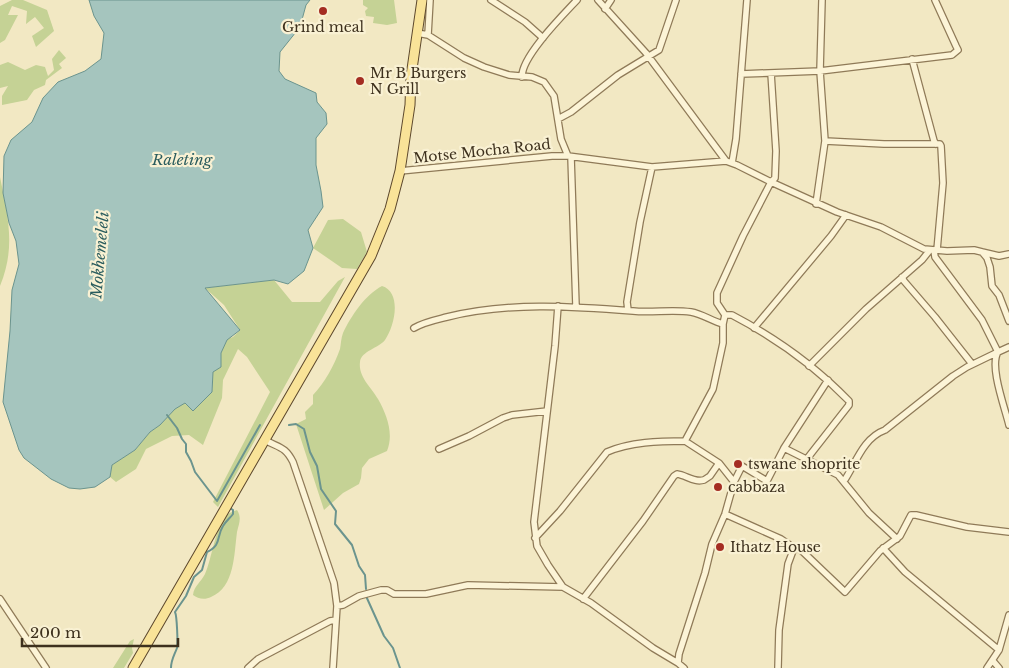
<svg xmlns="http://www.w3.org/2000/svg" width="1009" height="668" font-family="'Libre Baskerville',serif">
<rect width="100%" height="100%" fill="#f2e8c3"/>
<path fill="#c5d295" d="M12,0H23L47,10L54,31L36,47L32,36L44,28L35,17L26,24L27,11L12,6L8,15H18L5,40L0,43V6Z
M363,0H394L397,23L387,25L373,23L374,17L366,16L365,11L368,8L363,5Z
M59,50L66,58L59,64L62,68L46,80L45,85L34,90L27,100L2,105V96L8,86L0,88V65L8,62L25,70L36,65L45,67L48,76L54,70L52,59Z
M0,177C8,217 16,247 0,286Z
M343,219L361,232L367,252L357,269L342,268L313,248L328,220Z
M345,277L218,507L213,502L270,392L247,357L238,349L223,380L222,398L203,445L189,435L172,436L146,449L136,469L116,482L110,477L112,465L135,450L150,432L160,425L175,409L184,403L193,410L212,392L213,371L221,367V353L227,339L233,337L240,330L224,305L205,288L274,280L292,302H320L338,281Z
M382,286C402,292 395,326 385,340C379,348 361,351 360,362C358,377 372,388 378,399C387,415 394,434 387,451L369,459L362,468L361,478L359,484L343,493L324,510L296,424L306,419L305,412L313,404V395C325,382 334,366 340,349C341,344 341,338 343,333C351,316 365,295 382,286Z
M237,510C242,518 239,523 237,532C234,554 235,587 211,597C205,600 198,599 193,595C194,586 201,582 205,574C212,559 215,527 227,515C229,513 234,511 237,510Z
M134,639L132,648L133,653L124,668H113L130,641Z"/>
<path fill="#a5c5be" stroke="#6b948e" d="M89,0H310L306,5L300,27L280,52L279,71L285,79L316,93L317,102L326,113L327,124L316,138V165L321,191L323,207L308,230L313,248L304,271L288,284L274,280L205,288L240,330L227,340L221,353V367L213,372L212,392L193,411L185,403L175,409L160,425L150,432L135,450L112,465L110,477L95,487L80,489L69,488L51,479L24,458L19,450L3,402L10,331L12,290L19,264L16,241L9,223L3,193L4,156L11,140L32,122L43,98L58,82L85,71L101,59L104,33L94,16Z"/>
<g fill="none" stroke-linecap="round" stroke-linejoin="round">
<path stroke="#6b948e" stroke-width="2" d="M167,415L177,428L182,439L186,444V452L191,461L195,472L217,501L260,425
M289,425L296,424L304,429L310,452L317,466L321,489L336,511L335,524L352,545L359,566L365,575L366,589
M366,596L384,636L393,648L400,668
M171,668C171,660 174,656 177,648C178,644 177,616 175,612L186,596L194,577L202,570L207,552C222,545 216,537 223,526C226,521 230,518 233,514V510L230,508"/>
<defs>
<path id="street" d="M491,0L525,22L543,38
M598,0L646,53L726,161
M605,9L611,0
M417,33L428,35L464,58L484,67L509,75L532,77L544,82L554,96L561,139L568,156
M428,35L430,0
M912,59L934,141L936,144
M771,73L776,151L775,178L771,182L837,212L881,227L924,249L947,251L974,250L982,252L987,258L990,267L992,286L999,295L1009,321
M741,74L820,71L952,55L958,50L956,46L935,0
M522,77C521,57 563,15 577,0
M558,119L571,112L618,75L659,50L676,0
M825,141L884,144H940L941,146L943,183L937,250
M571,157L576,306
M732,163L736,139L747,0
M400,171L552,156H568L652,167L726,161L737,165L771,182L743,236L717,293V303L725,315L723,324V343L713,389L685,441L719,463L734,482L725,514L712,544L705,573L679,654L678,663L684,668
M816,204L825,141L820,71L822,0
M982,252L999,256L1009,254
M902,277L904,281L935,317L972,364
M558,306L555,346L534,522L537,546L548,565L563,587L591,603L653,648L678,663
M628,310L627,302L640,222L652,167
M725,315H732C774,337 816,367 849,401V405L806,460
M414,328C424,322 435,320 447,317C508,302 571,306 633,311C652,313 672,309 691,312C702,314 712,321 723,324
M754,328L831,236L846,215
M1009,347L998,352C989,366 1005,408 1009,425
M809,366L866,309L922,260L930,250
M828,380L784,448L838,475L869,513L897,539
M265,440C279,448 285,446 293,462L334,583L337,606L333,668
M439,449L469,436L503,418L512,415L547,411
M844,481C856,463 863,438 885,430L953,376L967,367L998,352L982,320L935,257L934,250
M734,482L742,466L767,481L784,448
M725,514L781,539L794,548L788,564L779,630L778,668
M535,538L560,511L607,452C630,442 659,441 685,441
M794,548L801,550L845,592L880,551L900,536L911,515H916L967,527L1009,532
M883,548L905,572L999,650
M0,599L46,668
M583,599L643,521L674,476L677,474C686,475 694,483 704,480L710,476L719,463
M337,606L343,605L359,596L381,590H387L394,594H426L468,585L563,587
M993,661L999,668
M248,668L258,659L330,621L336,620
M987,668L999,650L1009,615"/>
<path id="primary" d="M133,668L371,256L390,209L400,171L410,105L411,76L422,0"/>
</defs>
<use href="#street" stroke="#8f7a58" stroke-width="8"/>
<use href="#primary" stroke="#5c472c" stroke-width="11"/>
<use href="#street" stroke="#fcf4d7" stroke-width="5.5"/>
<use href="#primary" stroke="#f9e398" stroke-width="9"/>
</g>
<g fill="#a42d22" stroke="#f9f1d3" stroke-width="2">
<circle cx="323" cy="11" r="5"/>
<circle cx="360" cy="81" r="5"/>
<circle cx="738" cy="464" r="5"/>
<circle cx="718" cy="487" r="5"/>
<circle cx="720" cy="547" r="5"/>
</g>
<g text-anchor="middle" stroke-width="4.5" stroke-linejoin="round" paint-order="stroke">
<g font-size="14" fill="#3d301d" stroke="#f9f1d3" text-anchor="start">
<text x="323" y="32" text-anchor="middle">Grind meal</text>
<text x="370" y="78">Mr B Burgers<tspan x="370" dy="16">N Grill</tspan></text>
<text x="748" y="469">tswane shoprite</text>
<text x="728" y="492">cabbaza</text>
<text x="730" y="552">Ithatz House</text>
</g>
<g font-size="14" fill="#3d301d" stroke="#f9f1d3">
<text transform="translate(482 151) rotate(-6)" y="5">Motse Mocha Road</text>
</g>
<g font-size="15" font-style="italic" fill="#2b5d5e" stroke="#f9f1d3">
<text x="182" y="165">Raleting</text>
<text transform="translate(100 255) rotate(-85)" y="5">Mokhemeleli</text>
</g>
</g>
<path d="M22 638v8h156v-8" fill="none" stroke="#3d301d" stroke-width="2.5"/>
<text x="30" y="638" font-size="15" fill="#3d301d" stroke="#f9f1d3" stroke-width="4" paint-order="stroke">200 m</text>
</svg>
